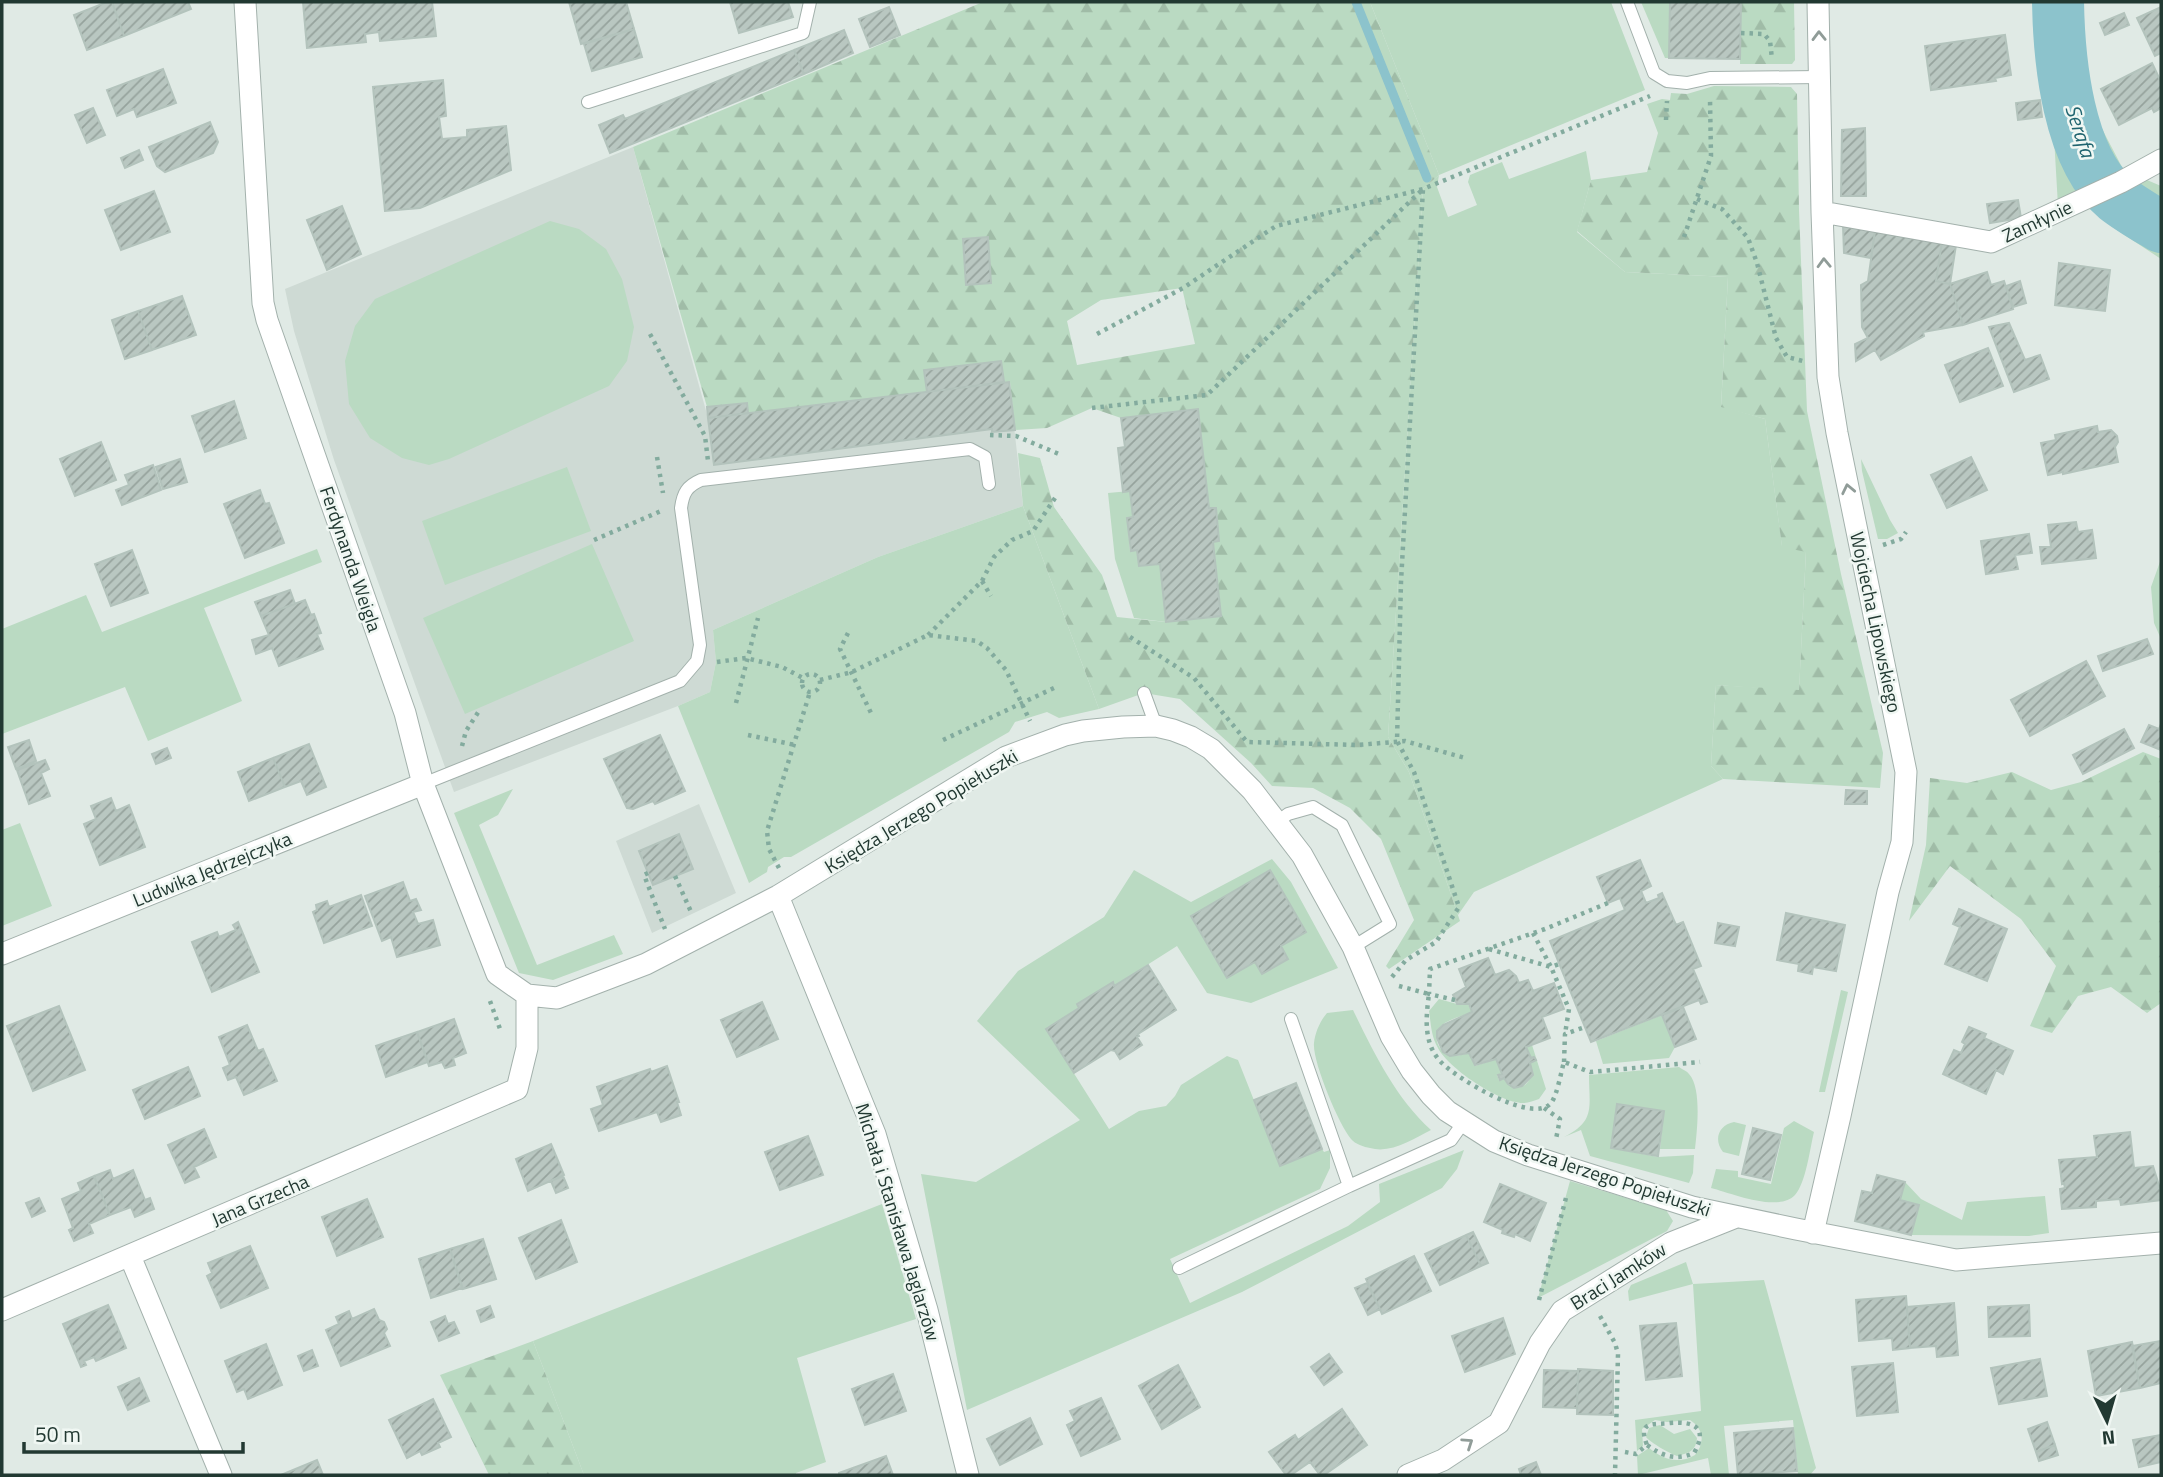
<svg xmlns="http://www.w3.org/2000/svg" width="2163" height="1477" font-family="'Titillium Web',sans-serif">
<defs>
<pattern id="forest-firs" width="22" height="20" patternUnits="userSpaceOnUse" patternTransform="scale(1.75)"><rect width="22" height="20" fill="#badac2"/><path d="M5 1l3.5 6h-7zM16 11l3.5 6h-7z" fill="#a0bca7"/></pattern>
<pattern id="building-hatch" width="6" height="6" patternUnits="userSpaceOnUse" patternTransform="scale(1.75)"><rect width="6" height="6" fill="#b9c7c1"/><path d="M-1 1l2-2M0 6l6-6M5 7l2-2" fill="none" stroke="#96a39d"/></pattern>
</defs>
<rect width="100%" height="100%" fill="#e0eae5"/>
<path fill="#cedad4" d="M633,147L708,418L1009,382L1023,506L878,557L713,630L716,662L710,692L678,706L454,792L334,460L294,331L285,289Z
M699,804L736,893L652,933L616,841Z"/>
<path fill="#badac2" d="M1370,2H1611L1645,90L1439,175L1437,187L1448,217L1477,205L1468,182L1470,175L1502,162L1509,179L1586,151L1591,180L1577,232L1625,272L1728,277L1721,406L1765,419L1782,546L1806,551L1799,691L1716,685L1711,766L1723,779L1474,892L1458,915L1409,772L1388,737L1423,189L1439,175Z
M1641,2H1670L1669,58H1665Z
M2041,2H2078L2082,58L2090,106L2122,167L2058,206L2054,137Z
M2147,180L2161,186V259L2111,226L2095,208L2135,183Z
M550,221L579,229L606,249L622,279L634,327L627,361L609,386L449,459L429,465L402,458L370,438L349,404L345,361L355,326L375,299Z
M1861,459L1890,520L1898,533L1887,539H1878L1862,471Z
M567,467L591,531L445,585L422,521Z
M1130,491L1133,517L1127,518L1130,551L1137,550L1139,566L1160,564L1166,622L1134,618L1115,559L1108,493Z
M1023,506L1099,709L1059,718L1047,712L1015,722L1009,732L791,857H784L768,867L767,872L749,883L678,706L710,692L716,662L713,630L878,557Z
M592,544L634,641L465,714L423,618Z
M317,549L322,562L204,608L242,701L148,741L125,687L2,734V629L86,595L102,632Z
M2161,559V639L2154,623L2151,587Z
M513,789L498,815L479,825L537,965L614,935L623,954L553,980L519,973L454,813Z
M20,823L52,906L2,926V830Z
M1272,859L1291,882L1338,968L1251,1003L1207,993L1177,946L1114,986L1113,983L1078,1004L1079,1008L1046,1029L1109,1129L1139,1111L1166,1106L1175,1096L1181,1085L1227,1056L1238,1060L1280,1166L1322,1149L1324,1152L1330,1150V1168L1320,1189L1170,1259L1190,1303L1348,1226L1380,1202L1379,1184L1464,1150L1457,1169L1442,1188L1242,1292L967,1410L921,1174L976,1182L1080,1120L977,1021L1018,971L1104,917L1134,870L1191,902Z
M1841,990L1848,992L1825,1092H1819Z
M1439,999L1457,1004H1468L1472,1012C1462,1016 1449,1019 1441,1026C1431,1036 1439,1054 1452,1056C1458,1056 1464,1054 1469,1053L1475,1066L1496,1059L1502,1073L1497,1075L1499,1080L1504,1079C1515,1097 1537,1084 1530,1063L1536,1060L1534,1057L1531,1058L1526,1047L1532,1045L1546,1089L1539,1099C1534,1101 1528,1103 1523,1103C1500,1103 1448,1068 1438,1048C1431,1036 1431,1024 1429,1011Z
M1353,1010C1374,1053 1395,1097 1431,1130C1413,1139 1391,1154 1370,1148C1364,1147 1355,1144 1351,1139C1339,1125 1312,1061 1314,1043C1315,1033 1320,1021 1327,1013Z
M1662,1015L1675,1047L1669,1058L1603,1064L1596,1041Z
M1679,1067C1683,1070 1687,1071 1689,1074C1702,1088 1697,1131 1695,1149H1660L1664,1111L1618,1104L1611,1148L1658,1157L1694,1155L1693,1173L1689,1183L1590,1156L1581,1130L1564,1137C1596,1121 1589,1107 1589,1075Z
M1794,1121L1814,1132C1810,1148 1806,1183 1795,1195C1778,1213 1731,1193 1711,1188L1716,1169L1738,1171V1177L1771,1184L1784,1128Z
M1734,1122L1746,1125L1739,1156L1723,1152C1713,1139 1719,1125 1734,1122Z
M1570,1181L1666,1210L1673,1221L1667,1231L1538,1298Z
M1905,1182L1921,1199L1962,1220L1967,1202L2045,1196L2049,1233L2029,1236L1911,1235L1919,1205L1900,1200Z
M882,1204L916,1319L797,1358L826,1462L796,1473V1475H584L533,1341Z
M1686,1262L1693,1284L1764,1280L1816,1468L1810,1475H1798L1793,1420L1724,1426L1729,1475H1711L1708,1458L1638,1475L1637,1456L1649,1448C1663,1459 1678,1465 1695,1455C1705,1443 1704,1429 1690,1420L1667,1422L1655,1420L1642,1429L1643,1446L1637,1451L1635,1420L1701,1411L1693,1284L1629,1301L1628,1291L1631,1285Z
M1660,1425L1674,1434L1690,1429L1697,1438C1696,1451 1689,1453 1677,1456C1669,1453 1651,1443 1646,1437L1649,1428Z"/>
<path fill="url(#forest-firs)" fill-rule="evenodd" d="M983,2H1370L1439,175L1423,189L1388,737L1409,772L1460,921L1389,969L1386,966L1414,920L1381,839L1350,808L1313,788L1272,786L1251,763L1180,699L1144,693L1099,709L1023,506L1018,453L1040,458L1054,507L1102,575L1117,617L1166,622L1221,616L1213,542L1219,541L1216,508H1209L1198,410L1121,418L1092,408L1047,428L1015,430L1010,382H1004L1001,361L925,370L927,392L748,413L747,404L707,407L633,147ZM1182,288L1195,344L1077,365L1067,321L1101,300Z
M1741,2H1794L1795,60L1792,64H1740Z
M1714,86L1791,87L1797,94L1799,210L1807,411L1841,574L1883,753L1880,788L1723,779L1711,766L1716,685L1799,690L1806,552L1782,547L1765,419L1721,407L1728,277L1625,272L1577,231L1591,180L1647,172L1658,133L1647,104L1662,99L1670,100L1671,93L1687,94Z
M2143,752L2161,759V1003L2147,1013L2111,987L2078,996L2052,1033L2030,1026L2056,966L2021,919L1950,866L1909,921L1926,845L1930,778L1967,783L2012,772L2051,790L2081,782Z
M533,1341L584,1475H489L440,1375Z"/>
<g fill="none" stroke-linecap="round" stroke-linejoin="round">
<path stroke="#8cc3cc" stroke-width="9" d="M1356,2L1427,178"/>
<path stroke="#8cc3cc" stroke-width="52" d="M2058,2C2059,60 2068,158 2116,198C2130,209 2146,218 2161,227"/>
</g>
<path fill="url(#building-hatch)" stroke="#b3c3bc" stroke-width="2" d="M107,2H112L124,36L87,50L74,15Z
M112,2H188L191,9L124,36Z
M303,2H432L436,36L380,41L379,32L365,34L366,42L307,48Z
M569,2H626L634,29L581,44Z
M730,2H788L793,17L739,33Z
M1670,2H1741L1740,59L1669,58Z
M889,7L900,35L870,47L859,19Z
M2161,7V53L2155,56L2137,18Z
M2124,13L2129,25L2105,35L2100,23Z
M634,29L642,57L592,71L584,44Z
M844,30L853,53L804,74L794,50Z
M2005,35L2011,75L1995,78L1996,81L1931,90L1925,46Z
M794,50L804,74L610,153L599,125L623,115L625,119Z
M2152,63L2161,82V108L2154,112L2152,108L2119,125L2101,89Z
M163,69L176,103L137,117L134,109L117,116L107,90Z
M443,80L446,116L439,117L442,139L467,137V130L506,126L511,170L420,208L385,211L373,87Z
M2040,100L2042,117L2018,120L2016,103Z
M93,108L105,135L87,143L75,115Z
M210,122L218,142L213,153L165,172L157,166L149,147Z
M1865,128L1866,196H1841L1842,130Z
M139,150L143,160L125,168L121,158Z
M154,191L170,232L121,250L105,210Z
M2018,200L2021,218L1990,223L1987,204Z
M342,206L361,254L327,270L307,220Z
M1843,226L1875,231L1871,258L1844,253Z
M1875,231L1942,242L1936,281L1950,284L1963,325L1923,332L1924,336L1881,360L1875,350L1856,361L1855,344L1868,338L1862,327L1861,285L1868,281Z
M988,237L991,283L966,285L963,239Z
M1942,242L1956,245L1950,284L1936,281Z
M2059,263L2110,270L2105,311L2055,305Z
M1987,272L1991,285L2004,281L2013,309L1963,325L1950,284Z
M2020,281L2026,303L2013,307L2006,286Z
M182,296L196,335L152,350L138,311Z
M138,311L152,350L125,359L112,320Z
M2009,323L2025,360L2040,355L2049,379L2014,392L1989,327Z
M1988,348L2003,386L1960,402L1945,365Z
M1001,361L1004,382L927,392L924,370Z
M1009,382L1015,430L992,432V429L714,465L708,418Z
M234,401L246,438L205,452L192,416Z
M747,403L748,413L708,418L707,407Z
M1198,409L1209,508H1216L1219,541L1213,542L1221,616L1166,622L1160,564L1139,566L1137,550L1131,551L1127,518L1133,517L1130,491L1123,492L1118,448L1125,447L1121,418Z
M2097,426L2098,432L2111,430L2117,436L2118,442L2115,447L2118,462L2063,474V472L2048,475L2041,443L2056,440L2055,435Z
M101,442L116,480L75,496L60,459Z
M1971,457L1987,490L1947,508L1931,475Z
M180,459L187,482L163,489L156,467Z
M153,465L161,490L122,505L116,490L129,485L125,475Z
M260,490L265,504L269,503L284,543L245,558L224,504Z
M2076,522L2078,532L2092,530L2096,558L2042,564L2040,547H2051L2048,525Z
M2029,534L2032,553L2015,555L2018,569L1986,574L1981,541Z
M132,550L148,593L111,606L95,564Z
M290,590L295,604L261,616L255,602Z
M305,600L311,615L314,614L321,633L317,634L323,649L279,666L272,648L256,654L252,640L269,635L261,616Z
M2147,639L2153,654L2103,671L2098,656Z
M2086,661L2105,696L2030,736L2011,700Z
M2161,724V750L2141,742L2149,725L2159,729Z
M2124,729L2134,748L2083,774L2073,755Z
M660,735L685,791L655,804L653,801L633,809L627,808L604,759Z
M29,740L36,761L16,769L8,747Z
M309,744L326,787L307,795L301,781L285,787L273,758Z
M167,748L171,758L156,764L152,754Z
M273,758L285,787L249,801L238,772Z
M45,760L49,769L41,773L50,796L29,804L17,770Z
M1846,790L1867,791V804H1845Z
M111,798L116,811L129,805L145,847L100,865L84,824L96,819L91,806Z
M679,834L693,869L653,885L639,851Z
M1640,860L1651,886L1641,891L1646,903L1659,898L1658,895L1662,893L1676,925L1683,922L1701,966L1693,969L1707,1002L1701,1004L1699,1000L1591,1042L1550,941L1625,910L1620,898L1608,903L1597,877Z
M1270,870L1306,932L1281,946L1288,959L1262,974L1255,962L1227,978L1191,916Z
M403,882L410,901L416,899L421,910L413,912L418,924L433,920L440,945L397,957L391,937L382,941L365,896Z
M361,895L372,926L324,943L313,912L317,910L316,905L327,901L329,907Z
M1959,909L2007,929L1987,981L1945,964L1960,927L1953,924Z
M1786,913L1845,925L1836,971L1813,967L1812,974L1798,971L1799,964L1777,960Z
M238,922L259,972L212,992L192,942L217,932L219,937L236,930L233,925Z
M1718,923L1739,927L1735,946L1715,943Z
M1488,958L1495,975L1509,970L1516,976L1519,983L1528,980L1533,991L1554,983L1564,1009L1542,1017L1550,1038L1526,1047L1531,1058L1534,1057L1536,1060L1530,1063L1533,1075L1522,1086L1514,1088L1508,1084L1504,1078L1500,1080L1498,1075L1502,1074L1496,1059L1475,1065L1469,1053L1450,1056L1443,1052L1437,1038V1031L1443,1025L1472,1012L1469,1004H1457L1453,995L1466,987L1459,969Z
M1148,965L1176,1010L1138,1034L1139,1036L1137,1037L1142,1045L1120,1059L1115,1051L1111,1050L1074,1073L1046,1029L1079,1008L1077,1004L1113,982L1114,986Z
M762,1002L778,1039L737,1057L721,1020Z
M59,1006L85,1070L33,1091L7,1026Z
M1683,1007L1696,1039L1675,1047L1662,1015Z
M454,1019L466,1053L453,1058L455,1065L445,1068L442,1062L429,1066L417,1032Z
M247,1025L258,1051L263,1049L277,1081L244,1095L236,1077L228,1080L223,1068L230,1065L219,1037Z
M1969,1027L1986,1034L1984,1038L2013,1051L2003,1074L1996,1070L1986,1094L1943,1074L1954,1050L1961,1053L1965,1044L1962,1042Z
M417,1032L428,1062L386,1077L376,1046Z
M667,1066L679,1102H677L681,1115L661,1122L657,1112L599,1131L591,1109L603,1105L597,1087L650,1069L651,1072Z
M188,1067L200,1096L145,1119L133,1090Z
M1296,1083L1322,1149L1280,1166L1254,1100Z
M1617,1104L1664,1111L1658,1156L1611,1148Z
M1753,1128L1781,1135L1770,1180L1742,1174Z
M204,1129L216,1157L194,1167L199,1177L185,1183L168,1145Z
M2130,1132L2134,1168L2153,1166L2161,1192V1200L2121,1205L2120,1199L2096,1201V1207L2062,1209L2060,1189L2065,1188L2064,1183L2062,1184L2059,1160L2097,1157L2094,1136Z
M808,1136L823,1175L780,1190L765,1152Z
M551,1144L564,1175L528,1191L516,1159Z
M110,1170L113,1179L133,1170L145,1200L150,1198L154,1209L135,1217L131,1207L110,1215L94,1176Z
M1877,1175L1905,1182L1900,1200L1919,1205L1911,1235L1855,1221L1862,1191L1872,1193Z
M94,1176L110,1215L89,1224L93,1233L74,1241L69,1230L73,1228L62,1199L81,1191L78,1183Z
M563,1176L568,1188L556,1193L551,1181Z
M1500,1184L1546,1203L1530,1241L1515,1234L1514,1237L1502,1233L1503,1230L1484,1222Z
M39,1198L45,1211L32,1217L26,1203Z
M367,1199L383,1237L337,1256L322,1217Z
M561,1220L577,1262L536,1279L519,1238Z
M1473,1232L1488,1263L1481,1266L1466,1235Z
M1466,1235L1481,1266L1440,1285L1425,1254Z
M483,1239L496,1279L463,1289L450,1249Z
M250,1246L268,1288L221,1308L207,1276L212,1273L208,1263Z
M450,1249L462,1288L431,1298L419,1259Z
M1414,1256L1431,1291L1382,1314L1366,1279Z
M1367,1283L1380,1309L1368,1315L1355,1288Z
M1906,1296L1910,1348L1893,1350L1892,1338L1859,1341L1856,1300Z
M1954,1303L1958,1355L1937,1357L1936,1346L1910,1348L1907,1307Z
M108,1305L126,1348L96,1361L94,1357L84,1361L86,1365L81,1367L63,1324Z
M2029,1305L2030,1336L1989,1337L1988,1307Z
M490,1306L494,1317L481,1322L477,1311Z
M374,1309L379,1320L384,1322L387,1329L384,1333L390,1346L341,1366L326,1330L339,1324L336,1317L349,1311L352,1319Z
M445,1316L448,1324L454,1322L459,1333L439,1341L431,1322Z
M1503,1318L1515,1354L1465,1372L1452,1336Z
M1676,1323L1682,1376L1646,1380L1640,1326Z
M2161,1341V1383L2140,1388L2132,1346Z
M2132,1342L2140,1388L2096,1396L2088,1351Z
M266,1344L282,1385L248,1399L244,1389L237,1392L225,1361Z
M312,1350L318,1366L304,1371L298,1356Z
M1329,1354L1342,1372L1324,1385L1311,1367Z
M2040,1359L2047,1396L1999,1404L1991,1368Z
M1893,1363L1898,1412L1857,1416L1852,1367Z
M1178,1365L1200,1407L1162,1429L1139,1386Z
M1578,1369L1613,1371V1415L1577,1414Z
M1544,1370L1578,1371L1577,1408L1543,1407Z
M893,1374L906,1411L865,1425L852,1389Z
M139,1378L149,1401L128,1410L118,1387Z
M1101,1398L1120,1439L1081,1456L1067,1425L1075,1421L1070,1411Z
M433,1399L451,1437L438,1443L440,1447L422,1455L420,1451L407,1458L389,1420Z
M1342,1409L1367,1445L1324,1475H1320L1310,1462L1291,1475H1286L1269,1452L1295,1435L1298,1440Z
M1030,1418L1042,1444L1000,1465L987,1439Z
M2047,1422L2055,1445L2036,1452L2028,1429Z
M1793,1428L1797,1471L1738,1475L1734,1433Z
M2161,1435V1462L2139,1467L2133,1440Z
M2055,1445L2058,1455L2039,1461L2036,1452Z
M886,1456L893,1475H839V1473Z
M317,1460L323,1475H281Z
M1536,1462L1541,1475H1521L1519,1469Z"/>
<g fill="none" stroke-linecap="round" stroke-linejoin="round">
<defs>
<path id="service" d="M1627,2L1654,73L1667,81L1687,83L1710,78L1819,77
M588,102L803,33L810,2
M1144,693L1156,726
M423,784L680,681L697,661L700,645L681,508C683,493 687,486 701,480L970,449L985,457L989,484
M1276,823L1288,814L1313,807L1342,825L1390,924L1353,947
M1291,1019L1349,1186
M1179,1268L1349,1186L1451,1140L1463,1123"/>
<path id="minor" d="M245,2L263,303L267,320L405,713L423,784L497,974L527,995L557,998L646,964L778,896L1006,757L1065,735L1083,731L1123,727L1156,726L1173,730L1191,737L1211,749L1252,790L1302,855L1353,947L1391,1036L1412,1071L1431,1095L1447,1111L1494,1141L1528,1155L1692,1207L1796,1229L1956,1260L2161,1243
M1822,212L1991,242L2121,182L2161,160
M778,896L875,1134L927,1310L968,1475
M2,954L423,784
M1813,1233L1840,1116L1888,892L1902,842L1906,772L1837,433L1828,377L1822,212L1818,2
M130,1256L221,1475
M2,1310L517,1089L527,1048V995
M1408,1475L1443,1460L1499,1423L1540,1343L1562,1311L1671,1243L1736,1217"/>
</defs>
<use href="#service" stroke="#a3b1ac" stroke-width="14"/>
<use href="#minor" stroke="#a3b1ac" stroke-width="23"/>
<path stroke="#83ab9e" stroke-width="4.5" stroke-dasharray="3.5 5" stroke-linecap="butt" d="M1741,33L1764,34L1770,41L1772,59
M1666,120L1667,101
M1697,199L1722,209L1748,238L1757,263L1776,338L1787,357L1803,361
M1684,237L1711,156L1710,99
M650,334L705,436L708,461
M1097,334L1183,288L1276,226L1423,189L1650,96
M1092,408L1207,395L1422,190
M990,435L1016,436L1059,454
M657,457L663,493
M594,540L661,511
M1883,545L1901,539L1906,532
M982,581L991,596
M848,633L840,649L872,715
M928,635L982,581L994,557L1012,540L1033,531L1057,495
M1130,637L1194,678L1247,742L1358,745L1405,741L1465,758
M717,662L746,658L782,667L803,678
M802 683a9 9 0 1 1 18 0a9 9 0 1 1-18 0Z
M820,680L852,672L928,635L977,641L987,648L1006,670L1030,721
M736,703L758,618
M748,735L795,745
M943,740L1054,688
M462,746L466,731L479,711
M779,868L769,849L767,831L810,692
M648,873L644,875L665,929
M675,876L692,914
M1533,933L1551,967L1559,964
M1489,949L1551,967L1569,1009L1565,1034
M1392,977L1406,960L1436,942L1459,907L1414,772L1397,741L1401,582L1423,189
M1399,986L1429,994C1426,1017 1423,1042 1440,1061C1455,1078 1533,1125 1551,1103C1557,1096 1561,1072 1564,1062L1590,1072L1700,1062
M1455,1000L1429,994L1430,969L1545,929L1608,903
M490,1001L500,1029
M1564,1062L1565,1034L1585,1027
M1544,1108L1560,1119L1556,1139
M1539,1300L1567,1194
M1600,1316L1615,1343L1618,1354L1615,1475
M1625,1452L1636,1454L1647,1445C1662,1456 1676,1461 1694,1453C1709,1427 1693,1421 1670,1423C1654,1425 1637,1420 1647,1445"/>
<use href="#service" stroke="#fff" stroke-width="12"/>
<use href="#minor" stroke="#fff" stroke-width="21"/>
</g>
<defs><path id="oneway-chevron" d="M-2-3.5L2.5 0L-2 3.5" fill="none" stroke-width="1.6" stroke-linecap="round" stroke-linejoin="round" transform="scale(1.75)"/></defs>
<g stroke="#909c98">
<use href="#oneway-chevron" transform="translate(1819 36) rotate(-91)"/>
<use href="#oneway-chevron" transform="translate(1824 263) rotate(-92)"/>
<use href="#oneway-chevron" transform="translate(1848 489) rotate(-102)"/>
<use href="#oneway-chevron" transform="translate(1468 1443) rotate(-34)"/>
</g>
<g text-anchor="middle" stroke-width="5" stroke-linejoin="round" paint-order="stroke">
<g font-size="19" fill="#223932" stroke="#f0f7f3">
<text transform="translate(2037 221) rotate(-25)" y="7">Zamłynie</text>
<text transform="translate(351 559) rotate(71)" y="7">Ferdynanda Weigla</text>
<text transform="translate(1876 622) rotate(78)" y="7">Wojciecha Lipowskiego</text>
<text transform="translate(921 811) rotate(-31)" y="7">Księdza Jerzego Popiełuszki</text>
<text transform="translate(212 869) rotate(-22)" y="7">Ludwika Jędrzejczyka</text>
<text transform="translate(1605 1176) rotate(18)" y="7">Księdza Jerzego Popiełuszki</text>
<text transform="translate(260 1200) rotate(-23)" y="7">Jana Grzecha</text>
<text transform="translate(898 1222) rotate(73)" y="7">Michała i Stanisława Jaglarzów</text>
<text transform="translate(1618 1276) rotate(-32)" y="7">Braci Jamków</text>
</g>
<g font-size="21" font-style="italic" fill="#216570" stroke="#f0f7f3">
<text transform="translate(2080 131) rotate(72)" y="7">Serafa</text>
</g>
</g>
<rect width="2163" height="1477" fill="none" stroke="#223932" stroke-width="7"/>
<g transform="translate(2107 1421) rotate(175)" stroke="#f0f7f3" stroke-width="5" paint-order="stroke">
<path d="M0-5L12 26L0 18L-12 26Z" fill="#223932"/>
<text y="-10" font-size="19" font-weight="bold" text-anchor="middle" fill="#223932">N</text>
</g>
<path d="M24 1442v10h219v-10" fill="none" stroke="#223932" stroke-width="3.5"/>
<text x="35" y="1442" font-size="21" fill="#223932" stroke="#f0f7f3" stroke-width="5" paint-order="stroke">50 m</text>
</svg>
